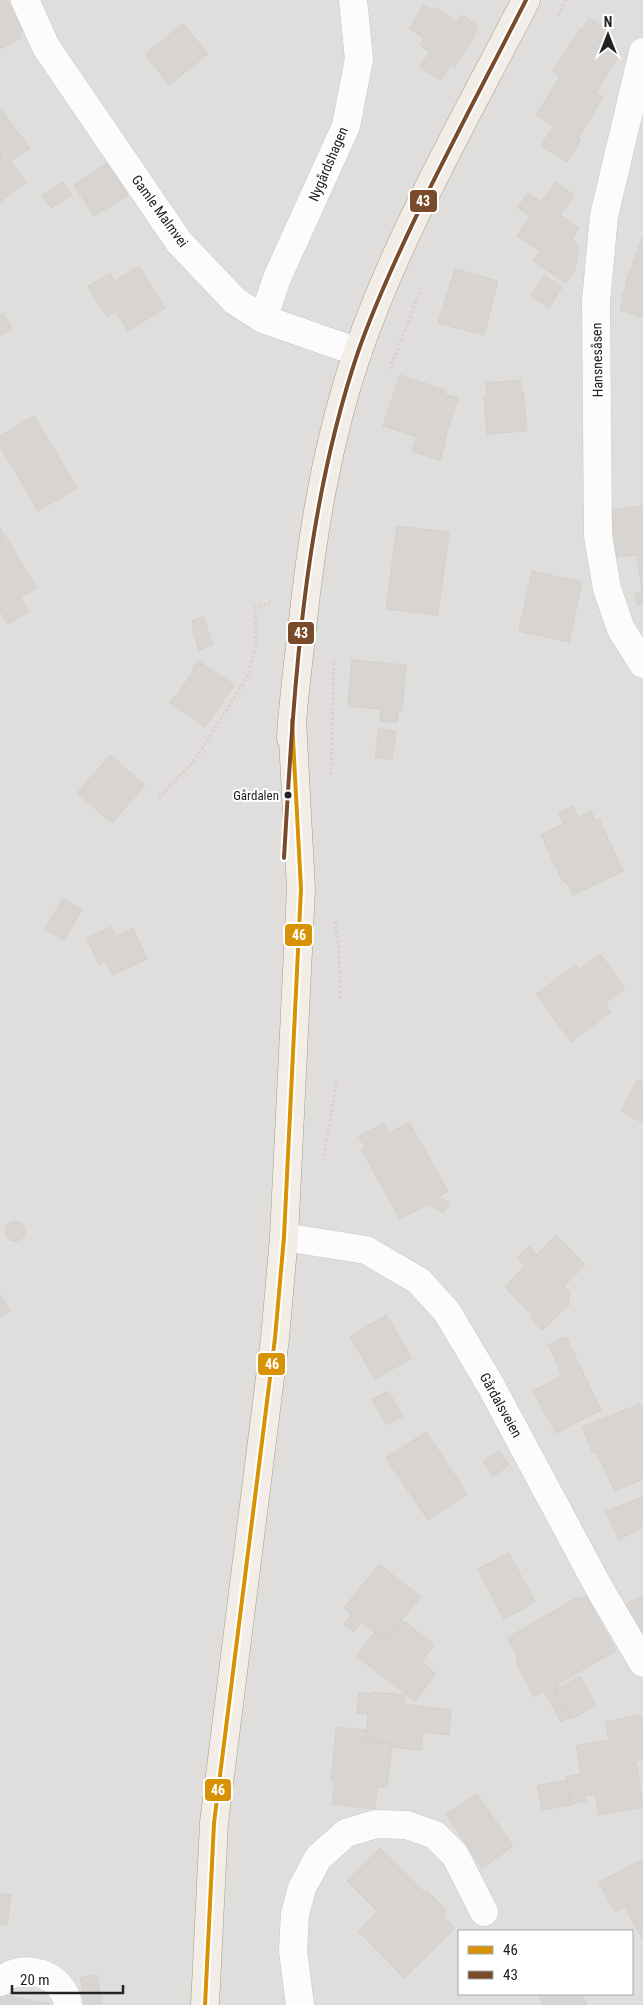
<svg xmlns="http://www.w3.org/2000/svg" width="643" height="2005" font-family="'Roboto Condensed',sans-serif">
<rect width="100%" height="100%" fill="#f0eeeb"/>
<path fill="#dfdedc" fill-rule="evenodd" d="M0,0H643V2005H0ZM459,1931H632V1994H459Z"/>
<path fill="#d7d4d2" stroke="#d3d0cc" d="M0,0H7L23,31L19,33L21,38L0,49Z
M424,5L432,10L435,7L457,22L462,15L478,26L474,33L476,34L454,68L451,65L441,80L420,67L430,52L420,45L424,38L409,28Z
M589,18L611,32L603,44L620,54L596,92L603,97L578,138L581,139L567,162L541,146L554,126L536,115L560,77L552,72L580,29L582,30Z
M183,24L208,54L169,85L145,54Z
M1,110L30,148L11,162L26,182L0,202Z
M107,163L128,195L94,216L74,185Z
M63,182L72,195L51,208L42,195Z
M556,182L574,195L560,215L579,228L572,239L579,246L575,270L566,283L533,261L540,251L517,236L530,216L518,208L528,193L541,202Z
M643,236V318L620,310L624,297L622,296L627,285H625Z
M139,266L165,308L128,331L116,311L107,317L88,286L110,273L115,281Z
M455,269L498,281L484,335L438,323Z
M544,275L562,287L549,308L531,296Z
M3,313L12,328L0,336V315Z
M400,375L445,390L444,394L458,398L444,441H446L440,460L412,451L417,437L383,426Z
M520,380L521,391H523L527,431L487,434L484,395H487L486,383Z
M34,416L77,488L38,511L0,446V436Z
M643,506V604L637,605L635,593L642,591L637,555L617,557L611,510Z
M397,526L449,532L438,615L386,609Z
M0,528L37,588L20,598L29,612L8,624L0,611Z
M532,571L582,582L569,642L519,631Z
M203,617L213,645L199,650L192,628L194,627L192,621Z
M352,660L406,665L402,711H398L397,722L380,721L381,709L348,706Z
M198,661L234,685L205,727L170,703L174,696L176,697L194,670L192,669Z
M379,729L396,731L392,760L375,757Z
M110,755L145,785L112,823L77,793Z
M573,806L578,817L591,811L595,821L599,819L623,871L573,895L566,881L563,882L541,835L563,824L559,813Z
M63,898L82,910L64,940L45,929Z
M111,927L115,937L133,928L147,959L112,975L106,962L99,965L87,938Z
M600,954L625,988L605,1004L611,1012L571,1042L536,994L576,965L579,969Z
M637,1080L643,1082V1123L621,1111Z
M409,1122L448,1191L438,1197L449,1202L443,1213L427,1204L400,1219L361,1149L365,1147L359,1137L383,1123L389,1133Z
M5 1231a10 10 0 1 1 20 0a10 10 0 1 1-20 0Z
M556,1235L585,1265L564,1286L570,1292L568,1298L570,1304L542,1330L530,1317L532,1315L505,1287L525,1266L517,1258L529,1246L537,1255Z
M0,1294L10,1311L0,1318Z
M386,1315L412,1358L375,1379L350,1337Z
M566,1337L601,1410L556,1433L533,1391L564,1375L563,1373L561,1374L559,1369H560L548,1345Z
M388,1391L403,1416L387,1425L372,1400Z
M640,1404L643,1410V1479L615,1491L596,1451L593,1453L582,1427Z
M426,1432L467,1494L428,1520L386,1458Z
M499,1451L509,1465L493,1476L483,1462Z
M643,1497V1526L619,1540L606,1511Z
M509,1553L535,1602L504,1619L478,1569Z
M379,1564L421,1597L384,1640L362,1622L353,1632L344,1624L352,1614L344,1608Z
M643,1595V1638L625,1605Z
M586,1596L616,1651L557,1684L559,1688L555,1691L570,1717L561,1722L544,1691L534,1697L517,1664V1655L507,1638L578,1597L579,1600Z
M401,1619L434,1645L421,1662L436,1674L415,1701L356,1656L375,1632L384,1640Z
M580,1676L596,1705L571,1719L555,1691Z
M372,1692L405,1695L404,1704L451,1710L449,1735L423,1732L421,1750L391,1747L392,1744L365,1741L368,1714L357,1713L359,1693L372,1694Z
M641,1715L643,1727V1760L636,1761L643,1807L599,1815L595,1794L585,1795L586,1801L572,1804L566,1777L581,1774L576,1746L609,1740L605,1722Z
M336,1727L366,1730L365,1741L392,1744L387,1787L377,1786L375,1809L332,1804L335,1781H331Z
M566,1780L572,1805L542,1810L537,1786Z
M477,1794L513,1846L482,1868L446,1814Z
M380,1848L425,1893L427,1891L446,1910L444,1912L446,1914L444,1917L455,1928L404,1978L358,1931L378,1912L347,1881Z
M643,1859V1940L625,1907L615,1912L599,1882Z
M0,1894L11,1895L7,1925L0,1924Z
M97,1975L102,2003L85,2005L80,1978Z
M0,1994L49,2004V2005H0Z
M538,1994H582L587,2005H543Z"/>
<g fill="none" stroke-linecap="round" stroke-linejoin="round">
<defs>
<path id="minor" d="M25,0L46,47L179,242L235,301L263,319L358,352
M643,52L604,216L596,301L598,536L607,589L621,629L643,664
M263,319L277,278L346,126L359,59L353,0
M284,1237L366,1250L419,1281L447,1312L491,1386L598,1586L643,1663
M0,1982C22,1960 64,1974 68,2005
M300,2005L293,1951L295,1914L302,1888L318,1858L346,1833L376,1824L407,1825L435,1835L455,1855L484,1912"/>
<path id="primary" d="M291,738C293,702 298,665 302,629C312,535 327,441 358,351C401,229 467,115 526,0
M205,2005L214,1823L275,1338L284,1237L301,889L292,720"/>
</defs>
<use href="#minor" stroke="#c9c8c7" stroke-width="29"/>
<use href="#primary" stroke="#a79c86" stroke-width="29"/>
<path stroke="#dccecd" stroke-width="3" stroke-dasharray="2.5 2.5" stroke-linecap="butt" d="M558,15L566,0
M390,369L420,291
M331,775L334,659
M159,798L197,757L247,677L256,648L255,608L271,602
M335,921L339,949L340,1001
M324,1156L337,1080"/>
<use href="#minor" stroke="#fdfcfc" stroke-width="28"/>
<use href="#primary" stroke="#f3ede7" stroke-width="28"/>
<defs>
<path id="bus-1" d="M205,2005L214,1823L275,1338L284,1237L301,889L292,720"/>
<path id="bus-2" d="M284,858C294,689 303,515 358,352C377,298 402,245 427,194C459,129 493,65 526,0"/>
</defs>
<use href="#bus-1" stroke="#fff" stroke-width="8"/>
<use href="#bus-2" stroke="#fff" stroke-width="8"/>
<use href="#bus-1" stroke="#d79205" stroke-width="4"/>
<use href="#bus-2" stroke="#7a4b2a" stroke-width="4"/>
</g>
<circle fill="#222" stroke="#fff" stroke-width="2" cx="288" cy="795" r="4.5"/>
<g text-anchor="middle" stroke-width="4" stroke-linejoin="round" paint-order="stroke">
<g font-size="13" fill="#222" stroke="#fff" text-anchor="end">
<text x="279" y="800">Gårdalen</text>
</g>
<g font-size="14" fill="#222" stroke="#fff">
<text transform="translate(328 164) rotate(-67)" y="5">Nygårdshagen</text>
<text transform="translate(160 211) rotate(54)" y="5">Gamle Malmvei</text>
<text transform="translate(597 360) rotate(-91)" y="5">Hansnesåsen</text>
<text transform="translate(501 1405) rotate(61)" y="5">Gårdalsveien</text>
</g>
</g>
<g stroke="#fff" stroke-width="2">
<rect x="409" y="189" width="29" height="24" rx="5" fill="#7a4b2a"/>
<rect x="287" y="621" width="28" height="24" rx="5" fill="#7a4b2a"/>
<rect x="284" y="923" width="29" height="24" rx="5" fill="#d79205"/>
<rect x="257" y="1352" width="29" height="24" rx="5" fill="#d79205"/>
<rect x="204" y="1778" width="28" height="24" rx="5" fill="#d79205"/>
</g>
<g font-size="14" text-anchor="middle" font-weight="bold" fill="#fff">
<text x="423" y="206">43</text>
<text x="301" y="638">43</text>
<text x="299" y="940">46</text>
<text x="272" y="1369">46</text>
<text x="218" y="1795">46</text>
</g>
<rect x="458" y="1930" width="175" height="65" fill="#ffffff" stroke="#a7a7a7"/>
<rect x="468" y="1946" width="25" height="8" fill="#d79205" stroke="#a7a7a7"/>
<text x="503" y="1955" font-size="15" fill="#222222">46</text>
<rect x="468" y="1971" width="25" height="8" fill="#7a4b2a" stroke="#a7a7a7"/>
<text x="503" y="1980" font-size="15" fill="#222222">43</text>
<g transform="translate(608 35)" stroke="#ffffff" stroke-width="4" paint-order="stroke">
<path d="M0-4L9 19L0 12L-9 19Z" fill="#222222"/>
<text y="-8" font-size="14" font-weight="bold" text-anchor="middle" fill="#222222">N</text>
</g>
<path d="M12 1985v8h111v-8" fill="none" stroke="#222222" stroke-width="2.5"/>
<text x="20" y="1985" font-size="15" fill="#222222" stroke="#ffffff" stroke-width="4" paint-order="stroke">20 m</text>
</svg>
